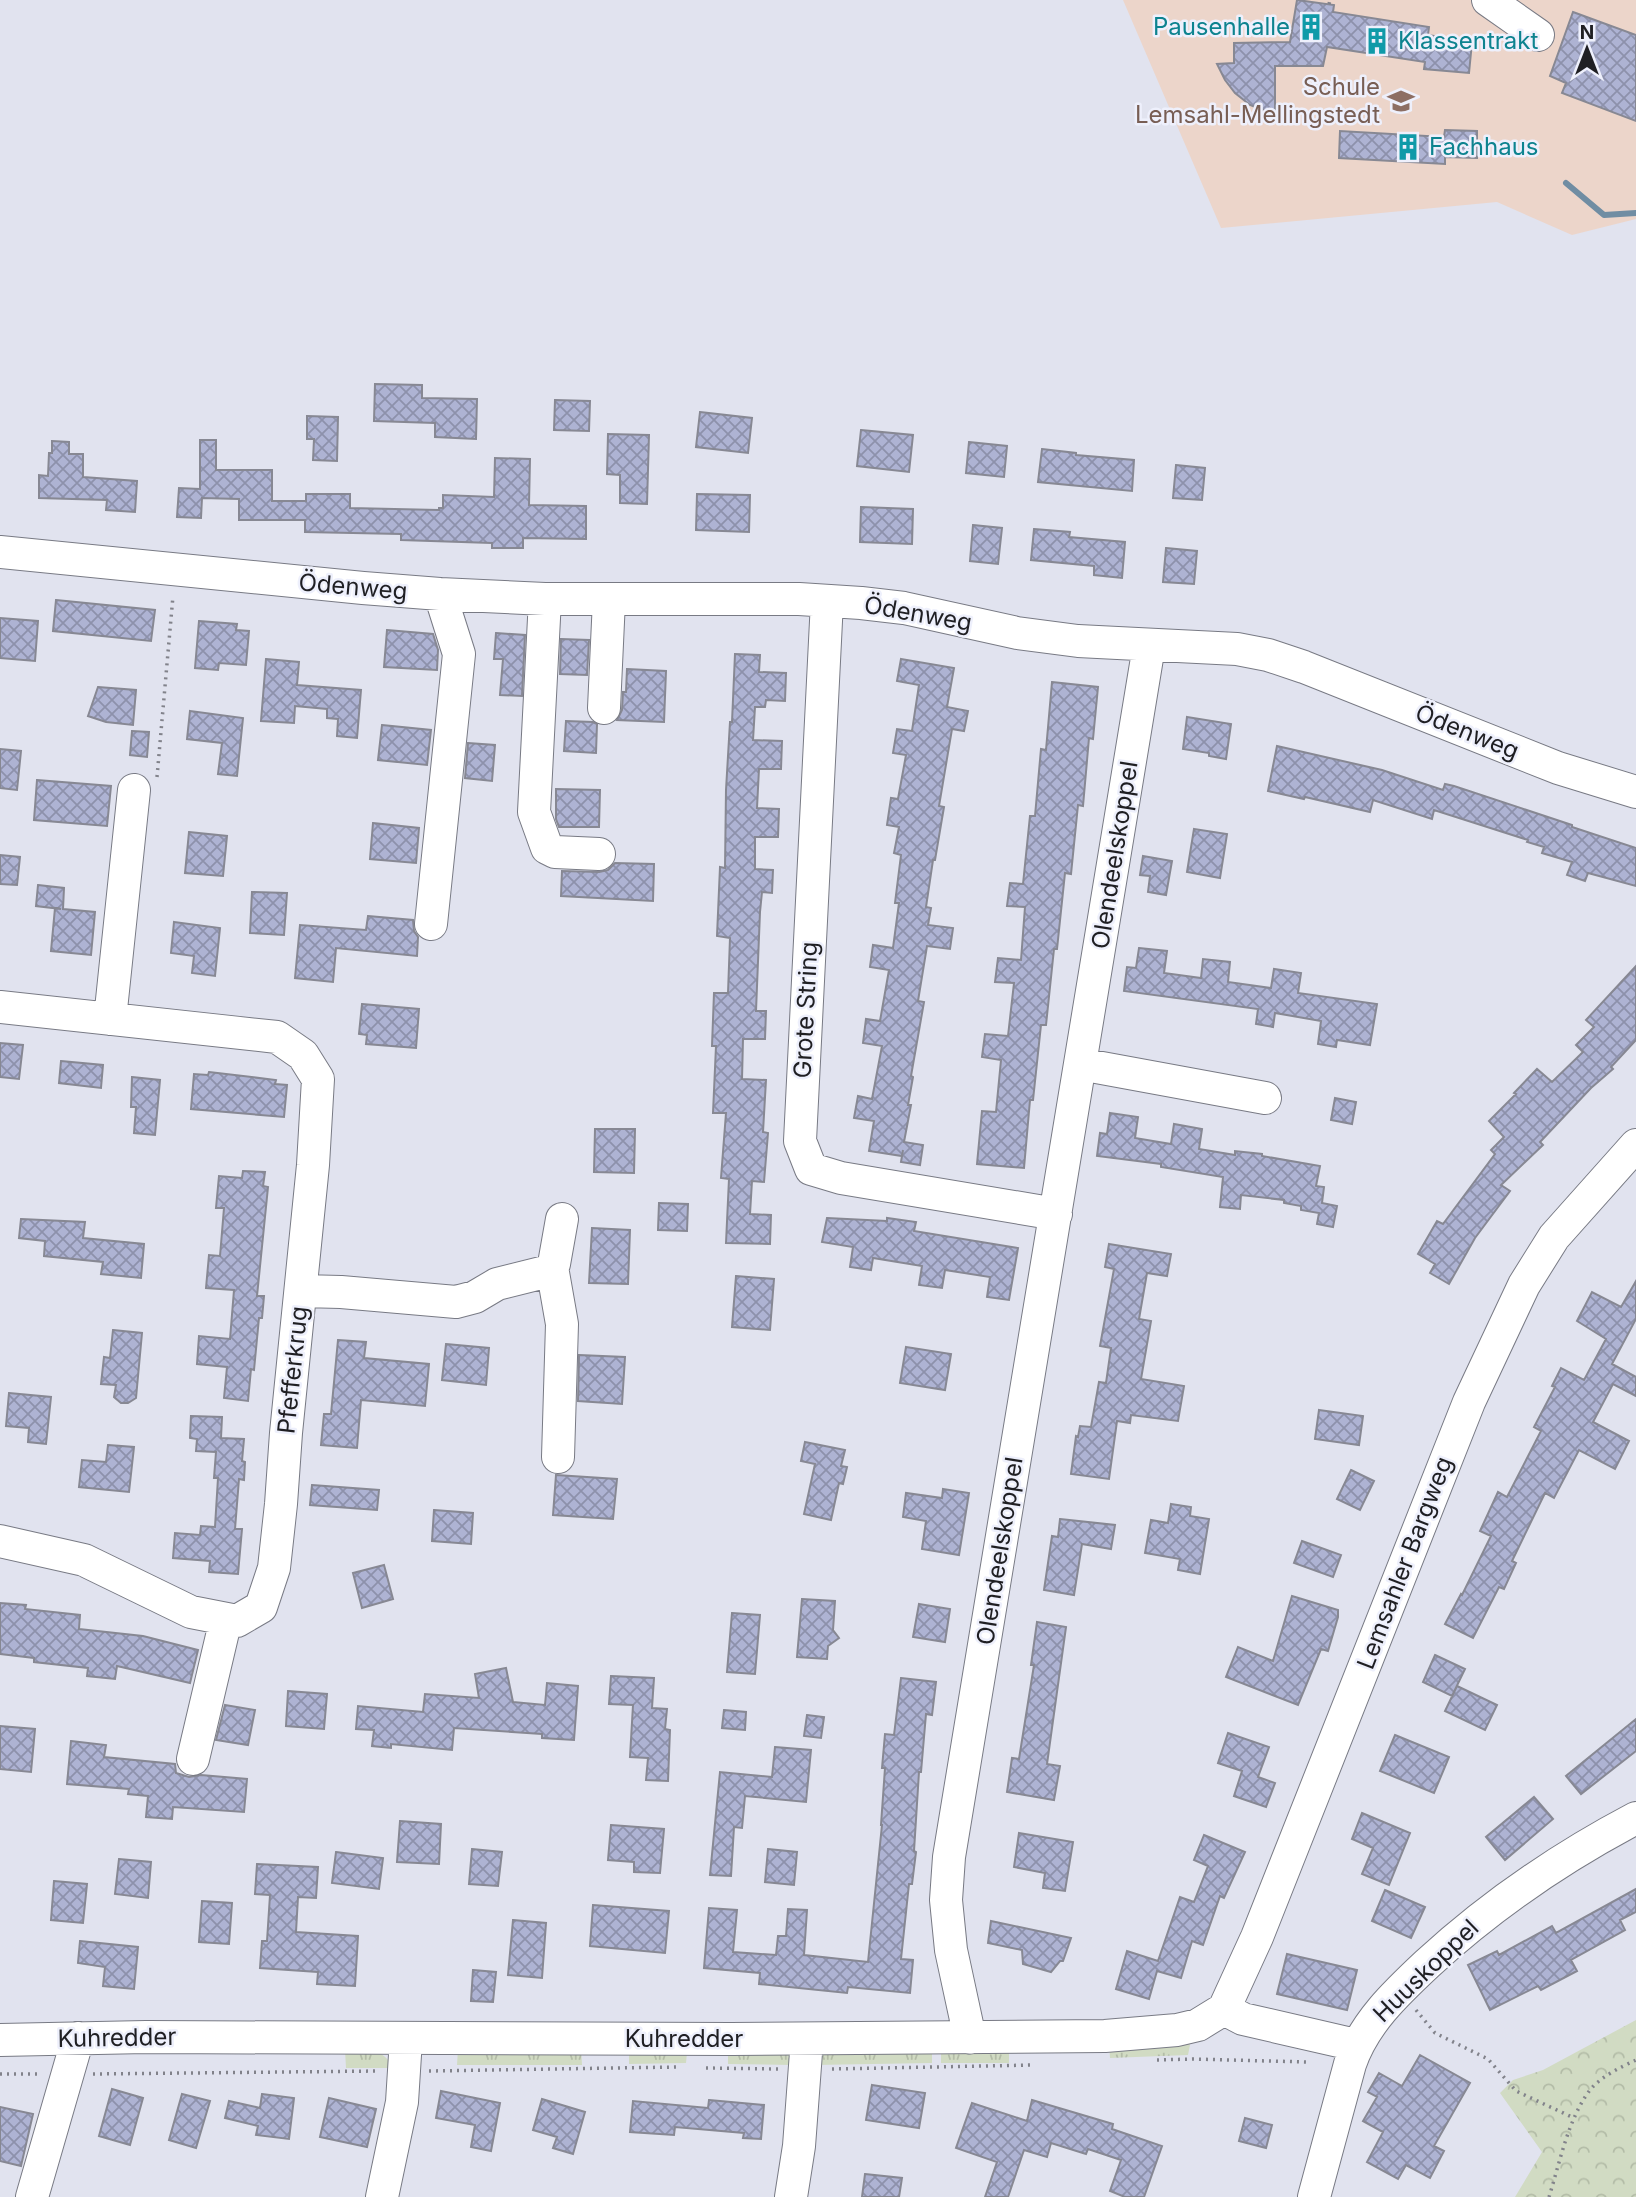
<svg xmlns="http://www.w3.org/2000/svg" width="1636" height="2197" font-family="Inter,sans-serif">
<defs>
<pattern id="grass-tufts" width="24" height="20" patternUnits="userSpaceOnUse" patternTransform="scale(1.75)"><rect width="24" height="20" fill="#d1dbc3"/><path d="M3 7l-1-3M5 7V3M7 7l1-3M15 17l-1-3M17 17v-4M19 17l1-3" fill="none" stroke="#b3bca7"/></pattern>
<pattern id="park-crowns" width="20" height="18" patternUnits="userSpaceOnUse" patternTransform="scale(1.75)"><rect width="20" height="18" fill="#d1dbc3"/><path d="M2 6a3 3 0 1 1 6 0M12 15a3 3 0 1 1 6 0" fill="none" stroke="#b3bca7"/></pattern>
<pattern id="building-cross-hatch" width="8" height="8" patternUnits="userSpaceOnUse" patternTransform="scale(1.75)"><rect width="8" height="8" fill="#aeb3d3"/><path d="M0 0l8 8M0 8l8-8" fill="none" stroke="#8d91ab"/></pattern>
</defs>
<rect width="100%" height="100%" fill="#e1e3ef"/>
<path fill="#ecd5ca" d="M1123,0H1636V219L1572,235L1497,202L1221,228Z"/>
<path fill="url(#grass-tufts)" d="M1185,2039L1190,2045L1188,2055L1110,2058L1109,2044Z
M932,2046V2063L815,2065L826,2051Z
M941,2046L1009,2050V2063H941Z
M581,2047L582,2065H457L458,2049Z
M629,2047L687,2053L686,2063L629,2064Z
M728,2047L786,2049L791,2055L793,2065L728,2064Z
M345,2050C364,2050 384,2047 393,2068H346Z"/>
<path fill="url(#park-crowns)" d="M1636,2020V2197H1515L1542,2152L1500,2093L1513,2080L1543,2070Z"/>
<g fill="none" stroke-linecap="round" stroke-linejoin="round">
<path stroke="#708da3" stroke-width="6" d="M1566,183L1604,215L1636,213"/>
</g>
<path fill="url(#building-cross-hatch)" stroke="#878893" stroke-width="2" d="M1297,0L1334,5L1333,12L1429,27L1428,35L1472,42L1469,73L1424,69L1425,62L1327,47L1323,66H1275V114L1260,109L1250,105L1235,93L1225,80L1217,64L1234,63V43L1290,42Z
M1573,12L1636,35V121L1562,93L1566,83L1550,76Z
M1445,130L1477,131V158L1445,157V164L1339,158L1340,131L1444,137Z
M375,384L422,385V398L477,399L476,439L435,437V423L374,421Z
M555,400L590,401L589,431L554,430Z
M700,412L752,418L748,453L696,447Z
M307,416L338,417L337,461L313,460L314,439H307Z
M861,430L913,435L909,472L857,466Z
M608,434L649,435L647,504L620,503V475L607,474Z
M200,440H216V470H272V501H306V494H350V508L439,510V508H443V495L494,497L495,458L530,459L529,505L586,506V539L523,538V548H492V543L401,540V534L305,532V520H239V499L202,498L201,518L177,517L179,488L200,489Z
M52,441L69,442V454H83V477L137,481L135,512L106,510L107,500L39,498V475L48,476L49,453H52Z
M969,442L1007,446L1004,477L966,473Z
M1042,449L1076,453V455L1134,460L1132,491L1038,482Z
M1176,465L1205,468L1202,500L1173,498Z
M697,494L750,495L749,532L696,530Z
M861,507L913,509L912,544L860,542Z
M973,525L1002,528L998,564L970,561Z
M1034,529L1070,532L1069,537L1125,542L1122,578L1094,575V566L1031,560Z
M1166,548L1197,551L1194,584L1163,582Z
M56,600L155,610L151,641L53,631Z
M0,618L38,621L35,661L0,658Z
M199,621L237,624L236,630L249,631L246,665L219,663L218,670L195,668Z
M387,630L433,634L438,650L437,670L384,667Z
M496,633L525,635L522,696L500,695L503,659H494Z
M561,639L589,640L587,675L560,674Z
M735,654L760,655L759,672L786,673L785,701L766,700L765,707H755L753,740L782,741L781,769H759L757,808L779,809L778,837H755V869L773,870L772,893L762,892L760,912L756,1011H766L765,1039H743L742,1079L766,1080L763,1132L768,1133L764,1182L752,1181L750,1214L771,1215L770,1244L726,1243L729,1179L721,1178L726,1113H713L716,1046H712L714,993H728L730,938L717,936L720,867L725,868L726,790L730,722H732Z
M266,659L299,662L297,685L361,690L357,738L337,736L338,719L327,718V709L295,706L294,723L261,721Z
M901,659L954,668L947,707L968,711L964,731L952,729L939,806L944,807L935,860H933L926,907L931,908L928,925L953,928L950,949L927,946L918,1001L924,1002L911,1076L913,1077L908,1105H911L904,1142L923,1145L920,1165L901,1162L903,1150L902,1156L869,1151L874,1121L854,1118L858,1096L872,1099L882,1046L863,1043L866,1019L880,1021L889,970L870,967L873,945L893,948L899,903H895L901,855L894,853L899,827L887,825L891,798L898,799L906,755L893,753L897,729L912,731L919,685L897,681Z
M627,669L666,671L664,722L617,720L622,710L623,692H626Z
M1052,682L1098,687L1093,739L1089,738L1083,806L1078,805L1071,874L1065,873L1057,949H1054L1046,1025H1041L1033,1100H1030L1024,1168L977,1164L982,1111L996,1112L1001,1060L982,1057L985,1034L1008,1036L1014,983L995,982L998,958L1021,960L1025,907L1007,906L1010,883L1023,884L1030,816H1035L1041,749L1046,750Z
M98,687L136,690L133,725L106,722L88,716Z
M190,711L243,718L237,776L218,774L222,743L187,739Z
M1187,717L1231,724L1226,759L1209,756V753L1183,749Z
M566,721L593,722L597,724L596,753L564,751Z
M382,725L431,730L427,765L378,760Z
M132,731L149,732L147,757L130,755Z
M468,743L495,745L492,781L465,778Z
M1277,746L1382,770L1443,790L1445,784L1454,786L1572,825V827L1636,848V886L1588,873L1585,881L1567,875L1572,862L1542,853L1544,847L1527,842L1528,840L1434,810L1432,819L1373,800L1370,812L1305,797L1304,799L1268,791Z
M0,749L21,751L17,790L0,788Z
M37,780L111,786L107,826L34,820Z
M556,789L600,790L599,827H559L556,819Z
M373,823L419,828L416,863L370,859Z
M1194,829L1227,834L1220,878L1187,872Z
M189,832L227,836L223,876L185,873Z
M0,855L20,857L17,885L0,884Z
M1143,856L1172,861L1166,895L1148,892L1150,876L1140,875Z
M615,863L654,864L653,901L561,896L562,871L599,872L608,870Z
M38,885L64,888L63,909L95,912L91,955L51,951L55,908L61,909L36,906Z
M252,892L287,893L284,935L250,933Z
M368,916L413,920L414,931L418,937L417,956L336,948L333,982L295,978L300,925L366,930Z
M174,922L220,928L215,976L192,973L194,956L171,953Z
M1139,948L1167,951L1164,973L1201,978L1203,959L1230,962L1228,982L1271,988L1274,969L1301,973L1298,993L1377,1004L1370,1045L1337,1040L1336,1047L1318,1044L1321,1021L1275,1013L1273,1027L1256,1024L1258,1009L1124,991L1127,967L1136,968Z
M1636,966V1040L1611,1067L1613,1069L1591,1088L1540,1142L1543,1145L1501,1185L1510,1191L1475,1238L1449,1284L1430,1273L1435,1264L1418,1254L1437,1221L1443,1224L1495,1154L1491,1150L1504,1137L1489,1121L1516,1094L1514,1093L1537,1069L1552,1082L1583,1052L1576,1045L1594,1027L1586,1020Z
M362,1004L419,1009L416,1048L366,1044L367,1035L359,1034Z
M0,1043L23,1045L19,1079L0,1077Z
M61,1061L103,1065L101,1088L59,1083Z
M209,1072L276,1080L275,1084L287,1085L284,1117L191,1109L194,1074L208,1075Z
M132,1077L160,1080L155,1135L134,1133L136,1107H131Z
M1335,1098L1356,1102L1352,1124L1331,1120Z
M1110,1113L1138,1117L1135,1138L1171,1144L1174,1124L1202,1129L1199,1149L1235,1155V1151L1262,1154V1156L1320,1166L1316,1186L1324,1187L1322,1203L1337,1206L1333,1227L1317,1224L1319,1213L1301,1210V1206L1284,1203V1200L1241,1195L1240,1209L1220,1207L1223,1177L1161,1167V1164L1097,1156L1100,1133L1107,1134Z
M595,1129H635L634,1173L594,1172Z
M243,1171L265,1172L263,1186L268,1187L257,1296H264L262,1318H259L254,1370L251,1369L248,1401L224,1398L227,1367L197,1364L199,1336L230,1339L234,1290L206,1288L209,1255L220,1256L224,1208H216L219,1176L242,1178Z
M659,1203L688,1204L687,1231L658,1230Z
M827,1218L887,1221V1218L916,1222L914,1231L1018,1248L1009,1300L987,1297L990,1277L945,1270L942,1288L919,1285L922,1266L873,1258L871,1270L850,1267L853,1247L822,1242Z
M21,1219L85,1222L83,1238L144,1244L141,1278L101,1274L103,1262L44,1256L45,1241L19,1238Z
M592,1228L630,1230L628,1284L589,1283Z
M1109,1244L1171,1254L1167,1276L1147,1273L1139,1319L1151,1321L1141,1379L1184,1386L1178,1421L1131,1415L1130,1423L1117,1421L1109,1479L1071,1474L1076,1436L1078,1437L1080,1426L1091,1427L1099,1382L1106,1383L1111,1348L1100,1346L1114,1269L1105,1267Z
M736,1276L774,1279L770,1330L732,1327Z
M1636,1281V1319L1612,1364L1636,1377V1396L1613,1384L1593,1422L1629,1441L1615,1469L1579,1450L1554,1498L1545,1493L1512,1561L1516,1563L1504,1589L1499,1587L1473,1638L1445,1624L1461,1594L1462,1595L1491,1536L1480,1531L1498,1492L1507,1497L1541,1431L1534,1427L1555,1387L1552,1386L1561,1368L1584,1380L1606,1339L1577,1321L1592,1292L1621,1307Z
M113,1330L142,1333L136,1398L128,1403H121L114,1397L116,1385L101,1384L104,1357L110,1358Z
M338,1340L366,1342L364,1358L429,1364L425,1406L361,1400L357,1448L321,1445L324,1414H331Z
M446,1344L489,1348L486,1385L442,1380Z
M906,1347L951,1354L945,1390L900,1383Z
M579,1355L625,1357L622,1404L578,1401Z
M9,1393L51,1397L46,1444L28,1442L29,1428L6,1426Z
M1319,1410L1363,1416L1359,1445L1315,1439Z
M191,1416L222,1417L221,1438L244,1439L242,1461L245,1462L244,1480L239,1479L235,1529H242L238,1574L209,1572L210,1561L173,1558L175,1533L200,1535L201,1526L215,1527L218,1478H214L216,1452L196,1451L197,1439L190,1438Z
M805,1442L845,1450L841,1466L847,1467L843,1484L839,1483L831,1520L804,1514L815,1464L801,1461Z
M108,1445L134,1447L129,1492L79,1487L82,1460L106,1462Z
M1351,1470L1374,1481L1360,1510L1337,1499Z
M556,1475L617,1479L613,1519L553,1515Z
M312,1485L379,1490L377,1510L310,1505Z
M943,1489L969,1493L959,1555L922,1549L926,1521L903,1517L906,1493L942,1498Z
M1171,1504L1191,1507L1190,1516L1209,1519L1200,1574L1178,1570L1180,1559L1145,1553L1151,1520L1168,1523Z
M434,1510L473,1513L471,1544L432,1541Z
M1060,1519L1115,1525L1111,1549L1082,1544L1074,1595L1044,1590L1052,1536L1058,1537Z
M1302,1541L1341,1555L1333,1577L1294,1563Z
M384,1565L393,1599L362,1608L353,1573Z
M1292,1596L1338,1610V1617L1328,1651L1321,1649L1298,1705L1226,1677L1238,1647L1273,1661Z
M802,1599L835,1601L833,1630L839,1638L828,1646L827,1659L797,1657Z
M0,1603L26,1605L25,1609L80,1615L79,1629L143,1636L198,1650L190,1683L117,1666L115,1679L87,1676L88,1668L34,1662V1658L0,1654Z
M919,1604L950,1609L945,1642L913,1637Z
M732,1613L760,1615L755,1674L727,1672Z
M1037,1622L1066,1627L1047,1764L1060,1766L1054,1800L1007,1792L1012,1758L1019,1759L1034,1665H1031Z
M1435,1655L1465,1669L1452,1696L1423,1682Z
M506,1668L513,1702L545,1705L547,1683L578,1686L574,1740L542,1738V1734L454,1728L452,1750L391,1744V1748L372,1746L374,1730L356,1729L358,1706L423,1712L425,1694L479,1698L475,1674Z
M611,1676L654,1678L652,1708L667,1709L665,1729L670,1730L668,1781L646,1780L648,1758L630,1757L633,1705L609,1704Z
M901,1678L936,1682L932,1715L926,1714L921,1772H919L914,1851L916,1852L912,1884H909L901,1959L913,1960L910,1993L848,1987L847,1993L759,1984L760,1973L704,1968L709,1908L737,1910L733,1952L776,1955L778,1936H786L788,1909L807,1910L804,1955L868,1962L882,1825H881L885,1768H882L885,1734L894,1735Z
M1457,1686L1497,1705L1485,1730L1445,1711Z
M288,1691L327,1694L324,1729L286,1726Z
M225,1705L255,1710L248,1745L216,1740Z
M724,1710L746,1712L745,1730L722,1728Z
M807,1715L824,1717L821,1738L804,1736Z
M1636,1719V1751L1581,1794L1566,1776Z
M0,1726L35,1729L31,1772L0,1769Z
M1228,1733L1269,1747L1258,1777L1275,1783L1266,1807L1234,1796L1242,1771L1218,1763Z
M1395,1735L1449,1757L1434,1793L1380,1771Z
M71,1741L106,1745L104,1757L175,1764L176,1773L189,1777L201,1775L247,1779L244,1812L173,1807L172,1819L146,1817L148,1796L128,1794L129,1789L67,1784Z
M775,1747L811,1750L806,1802L745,1796L742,1828L734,1827L731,1876L710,1875L720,1772L772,1777Z
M1534,1797L1553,1819L1505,1860L1486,1837Z
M1362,1813L1410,1833L1389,1885L1362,1874L1373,1848L1352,1839Z
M400,1821L441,1824L439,1864L397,1862Z
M611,1825L664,1829L660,1873L634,1872V1862L608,1860Z
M1019,1833L1073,1842L1065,1891L1043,1888L1045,1873L1014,1867Z
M1204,1835L1245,1852L1224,1898L1220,1896L1203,1945L1192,1941L1181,1978L1157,1971L1149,1999L1116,1989L1127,1951L1158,1961L1180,1897L1194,1902L1208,1866L1194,1860Z
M472,1849L502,1852L498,1886L469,1884Z
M768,1849L797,1852L794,1885L765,1882Z
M336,1852L383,1858L379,1889L332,1883Z
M119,1859L151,1862L148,1898L115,1894Z
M257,1864L318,1867L316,1898L298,1897L296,1932L358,1936L355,1986L317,1984L318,1972L260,1968L262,1941H267L270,1895L255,1894Z
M54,1881L87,1884L83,1923L51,1920Z
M1636,1889V1912L1620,1920L1625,1930L1571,1960L1577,1971L1541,1990L1538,1986L1490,2010L1468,1965L1497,1951L1499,1955L1552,1926L1556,1933Z
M1385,1890L1425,1907L1411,1938L1372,1921Z
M202,1901L232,1903L229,1944L199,1942Z
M593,1905L669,1911L665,1953L590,1946Z
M513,1920L546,1923L542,1978L508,1975Z
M991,1921L1071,1938L1063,1961H1060L1051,1972L1023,1964L1022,1950L988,1943Z
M80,1941L138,1947L134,1989L103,1986L105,1967L78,1963Z
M1287,1954L1357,1970L1347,2010L1277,1994Z
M473,1970L496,1972L493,2002L471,2001Z
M1420,2055L1470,2083L1434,2146L1444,2151L1430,2178L1406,2165L1398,2179L1367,2162L1383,2132L1363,2121L1377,2097L1368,2092L1379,2073L1402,2086Z
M872,2085L925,2093L919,2128L866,2120Z
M112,2089L143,2098L130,2145L99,2136Z
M441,2091L500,2103L491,2151L471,2147L475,2125L436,2118Z
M182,2094L210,2101L196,2148L169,2140Z
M262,2094L294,2098L289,2139L256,2135L258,2126L225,2118L229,2101L260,2108Z
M329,2098L376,2109L367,2147L320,2137Z
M542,2099L585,2112L573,2154L553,2148L557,2137L533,2130Z
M709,2100L764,2105L761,2139L743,2138L744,2133L675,2127L674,2135L630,2132L633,2101L708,2108Z
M1032,2100L1113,2124L1112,2129L1162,2146L1144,2197H1125L1110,2191L1121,2160L1088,2149L1086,2154L1051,2143L1047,2157L1024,2150L1008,2197H985L997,2162L956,2148L972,2103L1027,2121Z
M0,2107L33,2114L21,2166L0,2161Z
M1245,2118L1272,2125L1266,2148L1239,2141Z
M865,2174L902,2178L899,2197H862Z"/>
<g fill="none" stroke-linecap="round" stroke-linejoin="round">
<defs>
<path id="minor" d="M1488,0L1538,35
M0,552L363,588L440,594L545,599H799L861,603L904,608L1017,633L1078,641L1237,649L1268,655L1304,667L1558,768L1636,792
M545,599L534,812L547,848L555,852L599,854
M827,601L800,1141L811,1169L841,1178L1056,1214
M604,708L609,600
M431,924L459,654L440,594
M0,1007L277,1037L303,1055L318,1079L313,1165L286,1433L281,1504L274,1568L261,1607L237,1621L191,1612L84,1560L0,1541
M110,1019L134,790
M1080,1064L1265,1098
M552,1267L562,1324L558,1457
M301,1291L341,1292L456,1302L475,1297L497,1284L549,1271L554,1264L562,1219
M193,1759L226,1619
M1224,2009L1257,1937L1469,1402L1524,1285L1554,1237L1636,1145
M970,2038L951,1950L946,1900L949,1857L1149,646
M0,2040L146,2037L731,2039L1105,2036L1177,2030L1198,2025L1224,2009L1243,2019L1356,2045
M32,2197L78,2038
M382,2197L402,2102L406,2039
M791,2197L799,2146L807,2039
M1314,2197L1350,2064C1364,2023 1396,1993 1427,1964C1490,1906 1560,1858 1636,1818"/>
</defs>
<use href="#minor" stroke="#787a84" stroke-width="34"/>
<path stroke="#81828a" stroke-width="3.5" stroke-dasharray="2 5" stroke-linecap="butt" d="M1329,4L1330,0
M157,777L173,596
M1416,2010L1435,2033L1488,2059L1516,2091L1574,2118
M1157,2060L1192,2059L1307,2062
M706,2068L778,2069
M832,2069L1034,2065
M429,2071L677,2067
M0,2074H40
M93,2074L379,2071
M1549,2197C1560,2162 1568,2119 1590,2090C1600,2077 1621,2067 1636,2060"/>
<use href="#minor" stroke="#fff" stroke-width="32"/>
</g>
<defs>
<symbol id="building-bare" viewBox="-9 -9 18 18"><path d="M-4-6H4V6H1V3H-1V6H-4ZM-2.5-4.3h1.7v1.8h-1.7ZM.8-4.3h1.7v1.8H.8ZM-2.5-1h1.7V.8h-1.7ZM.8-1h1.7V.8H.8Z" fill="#0f9aa8" stroke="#eef0fc" stroke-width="2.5" paint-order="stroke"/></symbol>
<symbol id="school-bare" viewBox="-9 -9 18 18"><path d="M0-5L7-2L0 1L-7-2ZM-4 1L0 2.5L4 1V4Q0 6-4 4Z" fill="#8d6e63" stroke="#eef0fc" stroke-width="2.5" paint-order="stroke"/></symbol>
</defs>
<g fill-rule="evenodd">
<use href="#building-bare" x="1292" y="8" width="38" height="38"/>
<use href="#building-bare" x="1358" y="22" width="38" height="38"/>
<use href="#school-bare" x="1382" y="82" width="38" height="38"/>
<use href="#building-bare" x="1389" y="128" width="38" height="38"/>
</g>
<g text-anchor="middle" stroke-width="5" stroke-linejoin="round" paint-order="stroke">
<g font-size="24" fill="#0d838f" stroke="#eef0fc" text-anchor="start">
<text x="1290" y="35" text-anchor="end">Pausenhalle</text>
<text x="1398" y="49">Klassentrakt</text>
<text x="1429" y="155">Fachhaus</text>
</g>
<g font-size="24" fill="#785e54" stroke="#eef0fc" text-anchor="end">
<text x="1380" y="95">Schule<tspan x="1380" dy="28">Lemsahl-Mellingstedt</tspan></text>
</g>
<g font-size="24" fill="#1f1f23" stroke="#eef0fc">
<text transform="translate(353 587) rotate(5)" y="8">Ödenweg</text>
<text transform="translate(918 614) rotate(10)" y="8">Ödenweg</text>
<text transform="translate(1467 732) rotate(22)" y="8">Ödenweg</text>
<text transform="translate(1115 855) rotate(-81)" y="8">Olendeelskoppel</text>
<text transform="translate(806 1010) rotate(-87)" y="8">Grote String</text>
<text transform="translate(293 1370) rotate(-84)" y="8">Pfefferkrug</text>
<text transform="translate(1000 1551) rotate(-81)" y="8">Olendeelskoppel</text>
<text transform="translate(1405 1563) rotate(-69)" y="8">Lemsahler Bargweg</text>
<text transform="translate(1426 1971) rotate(-44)" y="8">Huuskoppel</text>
<text transform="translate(117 2038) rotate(-1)" y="8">Kuhredder</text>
<text x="684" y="2047">Kuhredder</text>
</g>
</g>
<g transform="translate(1587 49)" stroke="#eef0fc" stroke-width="5" paint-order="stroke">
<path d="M0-5L12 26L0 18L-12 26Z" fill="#1f1f23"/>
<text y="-10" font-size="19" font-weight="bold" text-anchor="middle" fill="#1f1f23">N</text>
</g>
</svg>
